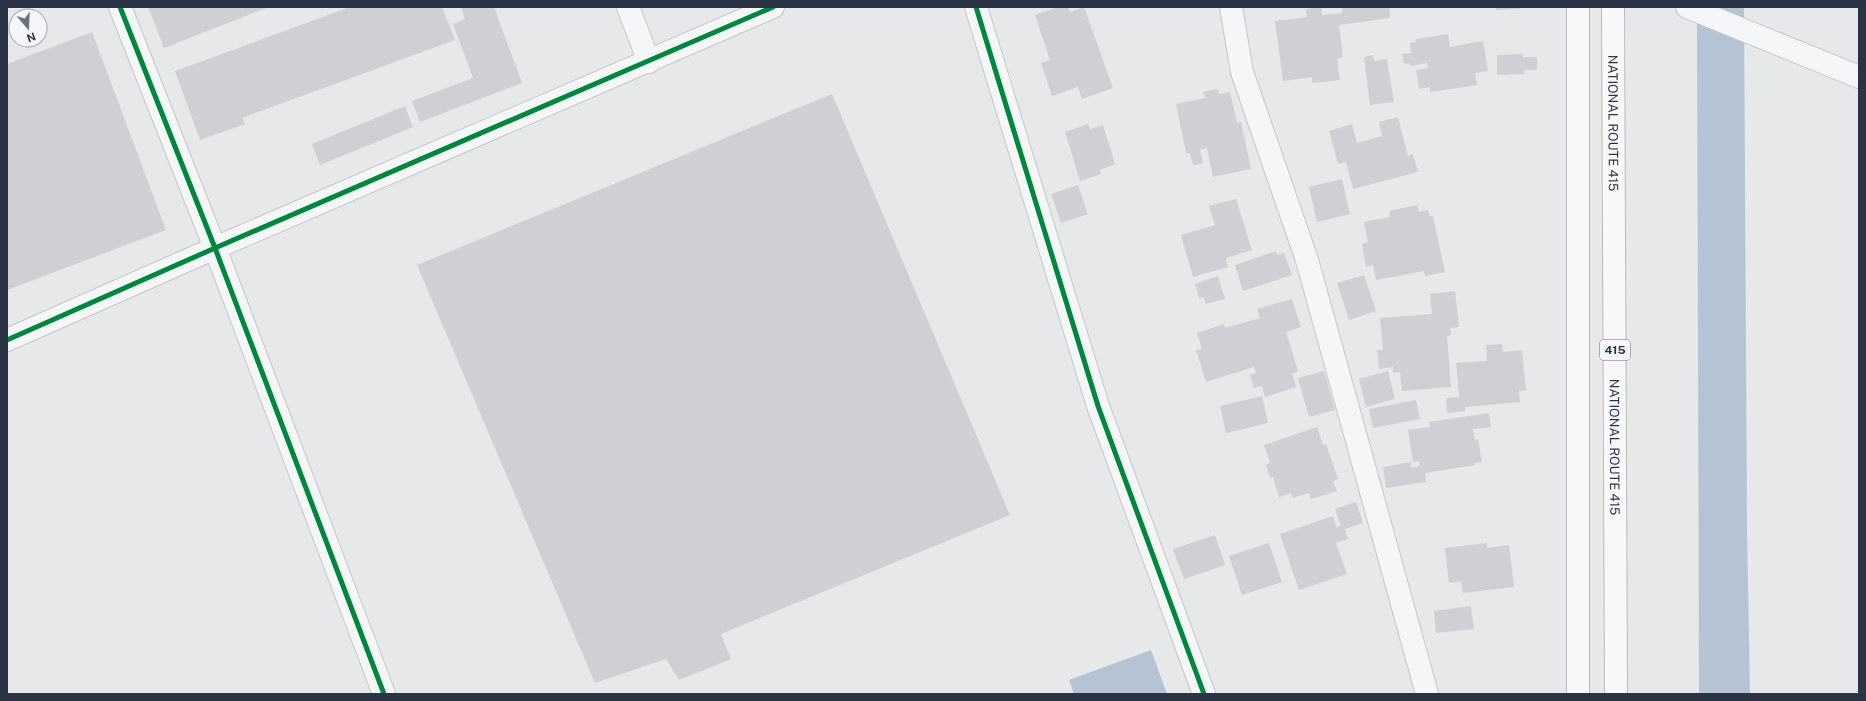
<svg xmlns="http://www.w3.org/2000/svg" width="1866" height="701" font-family="'Public Sans',sans-serif">
<rect width="100%" height="100%" fill="#e6e8ea"/>
<path fill="#b4c4d5" d="M1697,7H1744L1747,529L1750,694H1699Z
M1151,650L1167,694H1074L1069,680Z"/>
<path fill="#ced0d3" d="M148,7H269L164,48Z
M350,7H442L455,40L242,118L245,124L200,140L175,71Z
M461,7H494L522,83L420,122L412,101L473,78L453,24L465,19Z
M1057,7H1068L1070,12L1084,7L1113,88L1082,99L1078,87L1052,96L1041,63L1050,60L1035,15Z
M1319,7H1321L1322,15L1342,13V7H1389L1390,18L1339,25L1343,57L1337,59L1340,80L1312,83V77L1283,81L1275,21L1307,17L1306,9Z
M1496,7H1520V9L1496,10Z
M92,32L166,230L7,290V64Z
M1448,34L1450,47L1483,41L1488,71L1475,73L1477,85L1430,92V87L1419,89L1416,70L1428,68L1427,63L1411,66L1410,63L1404,64L1402,54L1411,53L1410,43L1416,42V39Z
M1523,54V57H1537V70H1524V74L1497,75V55Z
M1373,55L1374,61L1387,59L1394,102L1370,105L1364,57Z
M1218,89L1219,94L1230,92L1237,123L1241,122L1251,169L1213,177L1207,148L1200,150L1203,163L1193,165L1190,153H1186L1176,104L1205,98L1203,92Z
M832,94L1010,515L721,634L731,659L679,680L666,659L595,683L417,265Z
M405,106L413,127L320,165L312,144Z
M1398,117L1408,156L1413,154L1418,172L1353,189L1346,162L1338,164L1329,131L1352,124L1357,143L1382,136L1379,122Z
M1088,124L1090,129L1103,125L1115,164L1100,170L1101,174L1080,181L1065,132Z
M1342,179L1350,214L1317,222L1309,187Z
M1078,185L1088,214L1061,223L1051,194Z
M1236,199L1252,250L1226,258L1228,267L1193,277L1181,235L1215,225L1209,206Z
M1417,205L1419,212L1428,210L1429,216H1433L1445,272L1425,276L1424,271L1376,280L1373,265L1366,267L1362,244L1368,242L1364,222L1390,217L1389,211Z
M1276,251L1277,255L1284,253L1292,275L1243,291L1235,265Z
M1364,275L1376,311L1349,320L1337,283Z
M1218,276L1225,299L1206,304L1204,297L1199,298L1195,284Z
M1455,291L1459,327L1450,328L1451,335L1447,336L1451,387L1402,391L1400,372L1393,373V367L1379,369L1377,350H1383L1380,318L1432,314L1430,294Z
M1292,299L1301,327L1286,332L1298,371L1292,374L1296,387L1265,397L1262,386L1254,388L1250,375L1256,373L1254,367L1206,382L1196,350L1202,349L1197,333L1224,324L1225,328L1260,318L1257,309Z
M1502,344L1503,352L1522,350L1526,390L1519,391L1520,402L1465,407V411L1447,413L1446,398L1459,397L1456,363L1487,361L1486,345Z
M1324,371L1335,410L1309,417L1298,378Z
M1388,371L1395,399L1366,407L1359,379Z
M1262,396L1268,423L1226,433L1220,406Z
M1416,400L1420,419L1373,428L1369,409Z
M1489,413L1491,427L1473,429L1475,440L1478,439L1482,462L1475,463V465L1425,473L1426,482L1386,488L1383,467L1411,462V468L1420,466L1419,461L1413,462L1408,430L1430,427L1429,422Z
M1317,427L1323,445L1326,444L1338,479L1333,481L1337,491L1311,499L1309,493L1293,498L1291,493L1279,497L1273,477L1270,478L1266,465L1270,463L1264,445Z
M1356,502L1363,523L1345,529L1348,539L1336,543L1347,574L1299,590L1280,534L1333,516L1336,527L1341,526L1335,509Z
M1215,535L1225,565L1184,579L1173,549Z
M1269,543L1282,582L1242,595L1229,556Z
M1487,543V548L1509,545L1514,587L1463,593L1461,581L1449,583L1445,548Z
M1471,606L1474,629L1436,633L1434,611Z"/>
<g fill="none" stroke-linecap="round" stroke-linejoin="round">
<defs>
<path id="minor" d="M120,7L215,248L384,694
M628,7L649,62
M976,7L1098,406L1204,694
M1231,7L1242,72L1307,260L1427,694
M1687,7L1859,77
M7,340L215,248L773,7"/>
<g id="highway">
<path id="s1" d="M1613,7L1616,694"/>
<path d="M1578,694V7"/>
</g>
</defs>
<use href="#minor" stroke="#c4c6c8" stroke-width="24"/>
<use href="#highway" stroke="#b8bbbf" stroke-width="24"/>
<use href="#minor" stroke="#f5f6f7" stroke-width="22"/>
<use href="#highway" stroke="#f8f8f8" stroke-width="22"/>
<defs>
<path id="cycleway" d="M120,7L215,248L384,694
M976,7L1098,406L1204,694
M7,340L215,248L773,7"/>
</defs>
<use href="#cycleway" stroke="#f4f6f9" stroke-width="8"/>
<use href="#cycleway" stroke="#00873e" stroke-width="5"/>
</g>
<g text-anchor="middle" stroke-width="3.5" stroke-linejoin="round" paint-order="stroke">
<rect fill="#f4f6f9" stroke="#676e7b" stroke-width="1" x="1600" y="340" width="30" height="20" rx="3"/>
<g font-size="12" font-weight="bold" fill="#2b3445">
<text x="1615" y="354">415</text>
</g>
<g font-size="13" fill="#2b3445" stroke="#f4f6f9">
<text dy="5" stroke="none"><textPath href="#s1" startOffset="116">NATIONAL ROUTE 415</textPath></text>
<text dy="5" stroke="none"><textPath href="#s1" startOffset="440">NATIONAL ROUTE 415</textPath></text>
</g>
</g>
<rect width="1866" height="701" fill="none" stroke="#2b3445" stroke-width="16"/>
<g transform="translate(28 28) rotate(161)"><circle r="19" fill="#f4f6f9" stroke="#a4a8b1"/>
<path d="M0-3L7 15L0 10L-7 15Z" fill="#6c737f"/>
<text y="-6" font-size="11" font-weight="bold" text-anchor="middle" fill="#2b3445">N</text>
</g>
</svg>
